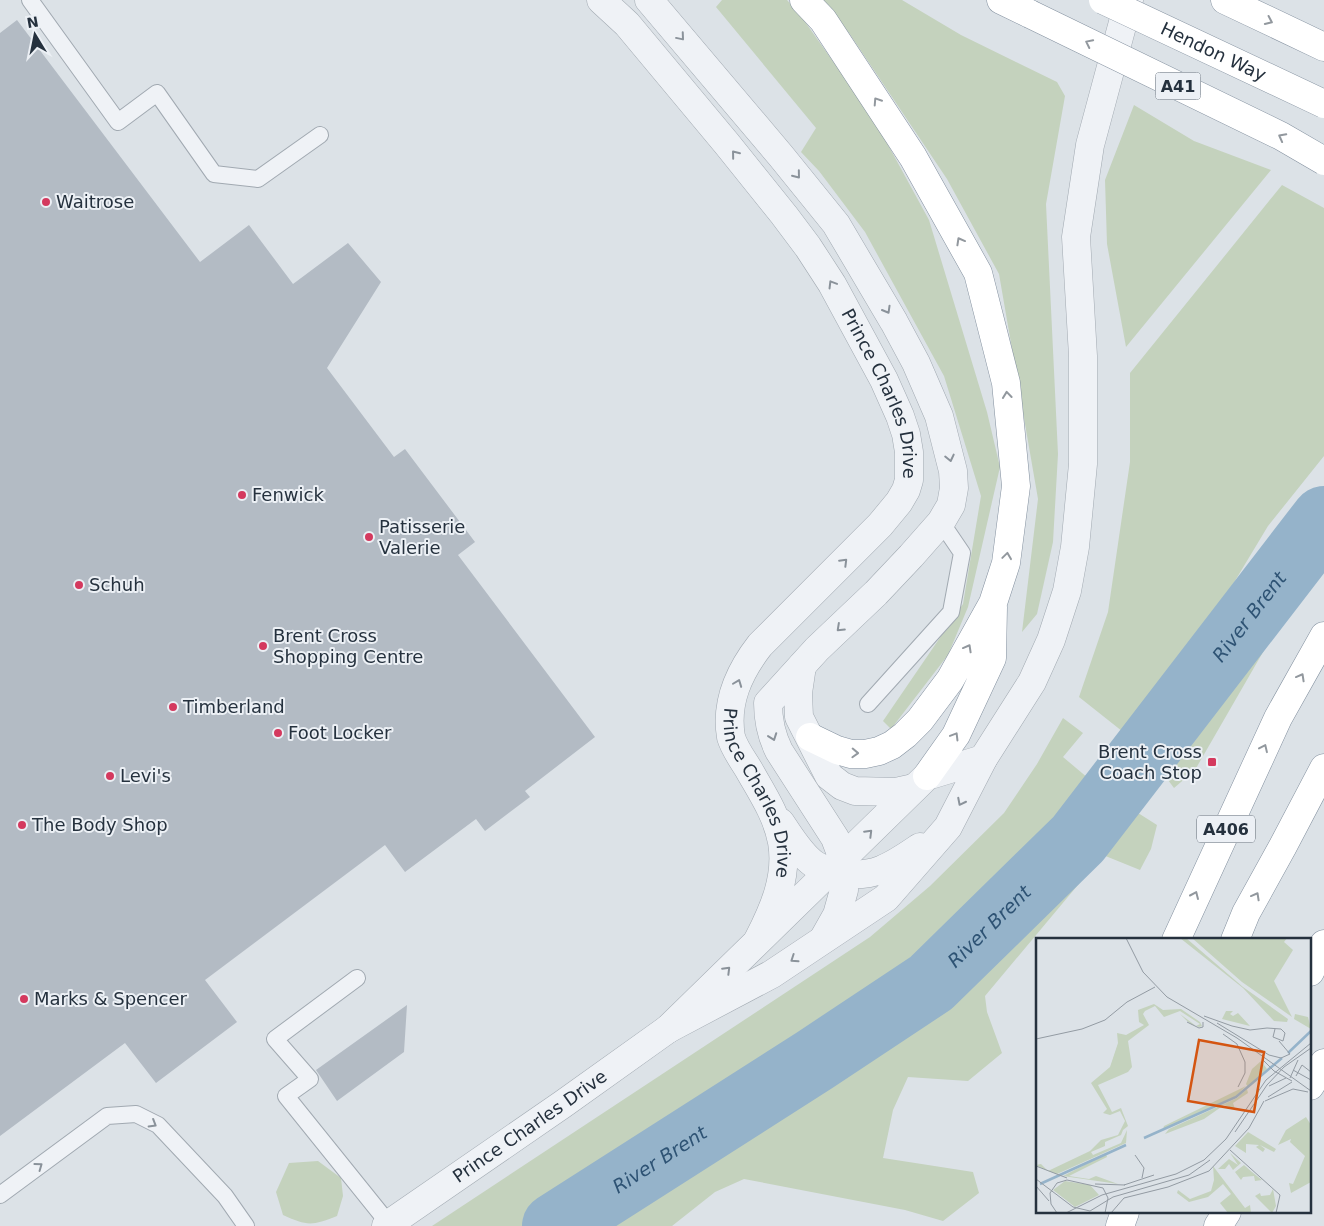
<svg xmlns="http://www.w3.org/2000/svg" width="1324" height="1226" font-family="'DejaVu Sans',sans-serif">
<rect width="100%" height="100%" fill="#dce2e7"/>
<path fill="#c4d2bd" d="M722,0H787L801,16L875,121L929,220L987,412L1000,467L968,607L948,655L891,729L883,721L963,604L981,496L944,376L865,232L819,171L801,152L816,128L716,7Z
M818,0H902L961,35L1057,82L1065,96L1046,204L1058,454L1053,542L1037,614L1022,632L1038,499L999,274L947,179L849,33Z
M1134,105L1194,141L1271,170L1126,347L1107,244L1105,180Z
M1282,185L1324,208V456L1268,526L1206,629L1186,651L1132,739L1079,697L1108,612L1130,462V373Z
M1274,633L1195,770L1174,788L1150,756L1219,681Z
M1063,718L1083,733L1063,757L1101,789L1070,826L924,974L527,1226H432L870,937L930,886L1004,813L1037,764Z
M1116,799L1157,825L1151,849L1140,870L1103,855L985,996L987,1012L1002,1053L968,1081L908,1077L893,1110L883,1158L973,1172L979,1193L943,1221L905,1210L744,1179L715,1192L672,1226H584L824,1071L936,995L1083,841Z
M318,1161L341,1178L343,1196L337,1216C312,1226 307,1226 283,1215L276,1192L289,1163Z"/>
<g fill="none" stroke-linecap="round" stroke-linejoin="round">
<path stroke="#95b3ca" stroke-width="66" id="s1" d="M555,1226L815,1060L931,983L1078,839L1324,519"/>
</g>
<path fill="#b3bbc4" d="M17,20L200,262L249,225L293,284L348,243L381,282L327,368L394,457L405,449L475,542L458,555L595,737L525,791L530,797L485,831L476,819L405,872L385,845L205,980L237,1022L156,1083L125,1043L0,1136V33Z
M407,1005L404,1052L337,1101L316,1070Z"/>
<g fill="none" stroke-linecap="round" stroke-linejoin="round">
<defs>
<path id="lane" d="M30,0L118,122L157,93L214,174L258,179L320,135
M868,704L951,612L962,553L941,522
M357,978L275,1039L310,1079L286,1096L389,1224
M0,1195L107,1116L136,1114L158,1125L225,1196L246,1226"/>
<g id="street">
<path id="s2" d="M601,0L627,24L727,144L784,215L808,247L832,284L884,380L900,416L906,434L909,452V480L906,490L899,502L880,525L760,645C739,672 725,702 731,737C734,748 743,760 749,770C762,793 777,815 782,842C788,877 774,909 758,940"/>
<path d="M649,0L781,156L836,224L894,322L916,363L939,416L953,471L954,488L951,505L941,522L911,556L876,593L817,649L768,703C768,721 771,735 779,751L835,838L843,859L844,890L837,915L824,938"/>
<path d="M802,666L798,693L799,717L829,776L842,786L855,791L896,792L914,788"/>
<path d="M780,822C790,836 800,854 814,864C821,869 830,871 839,873C874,879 892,866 920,847"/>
<path d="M668,1029L772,974L886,898L948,827L983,759L1032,682L1051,640L1067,591L1075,547L1083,464V356L1076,237L1090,145L1129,0"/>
<path id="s3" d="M386,1226L563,1104L668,1029L927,776L983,759"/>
</g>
<path id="highway" d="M804,0L823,20L913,157L978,273L1006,383L1016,486L1006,563L993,603L950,680L920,720L905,735L892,745L879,751L865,754H851L837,750L810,737
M1001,0L1030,14
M1225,0L1324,47
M927,776L956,735L992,658L993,607
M1176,940L1278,718L1324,636
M1235,940L1246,913L1283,846L1324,768
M1310,972L1324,944
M1310,1086L1324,1063
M1120,1226L1125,1212
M1218,1226L1227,1212"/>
</defs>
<use href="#lane" stroke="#a1a9b1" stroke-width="18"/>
<use href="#street" stroke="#a1a9b1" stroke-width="29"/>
<use href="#highway" stroke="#83909f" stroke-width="29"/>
<use href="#lane" stroke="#eff2f6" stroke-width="16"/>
<use href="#street" stroke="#eff2f6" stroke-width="28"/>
<use href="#highway" stroke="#fff" stroke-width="28"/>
<defs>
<g id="highway-bridge">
<path id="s4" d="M1103,0L1324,104"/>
<path d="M1030,14L1281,136L1324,161"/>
</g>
</defs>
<use href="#highway-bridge" stroke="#83909f" stroke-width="29" stroke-linecap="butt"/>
<use href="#highway-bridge" stroke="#fff" stroke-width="28"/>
</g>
<defs><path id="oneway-chevron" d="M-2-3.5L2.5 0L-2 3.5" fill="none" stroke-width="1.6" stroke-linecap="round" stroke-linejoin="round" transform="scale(1.25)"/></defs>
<g stroke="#92989e">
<use href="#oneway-chevron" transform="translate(1269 21) rotate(25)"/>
<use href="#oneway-chevron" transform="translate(1089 43) rotate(-154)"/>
<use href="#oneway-chevron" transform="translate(877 101) rotate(-123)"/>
<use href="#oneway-chevron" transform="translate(1282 137) rotate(-152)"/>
<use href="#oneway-chevron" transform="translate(960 241) rotate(-119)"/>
<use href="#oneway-chevron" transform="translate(1007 395) rotate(-96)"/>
<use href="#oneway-chevron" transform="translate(1007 556) rotate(-82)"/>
<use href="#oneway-chevron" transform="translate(968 648) rotate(-61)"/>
<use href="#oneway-chevron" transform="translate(1301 677) rotate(-61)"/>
<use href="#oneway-chevron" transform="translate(955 736) rotate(-59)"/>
<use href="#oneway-chevron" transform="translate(1264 748) rotate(-65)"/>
<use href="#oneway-chevron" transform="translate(855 753) rotate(2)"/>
<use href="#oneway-chevron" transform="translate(1195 895) rotate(-66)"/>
<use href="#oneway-chevron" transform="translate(1256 896) rotate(-61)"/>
</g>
<g stroke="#8a929a">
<use href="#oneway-chevron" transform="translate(681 37) rotate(50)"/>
<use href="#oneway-chevron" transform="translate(735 154) rotate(-129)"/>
<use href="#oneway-chevron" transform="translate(797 175) rotate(51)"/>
<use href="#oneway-chevron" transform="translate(832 284) rotate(-121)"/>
<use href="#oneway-chevron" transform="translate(887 310) rotate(60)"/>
<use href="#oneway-chevron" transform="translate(950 458) rotate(77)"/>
<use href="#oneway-chevron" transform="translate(844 562) rotate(-45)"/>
<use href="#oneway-chevron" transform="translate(840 628) rotate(137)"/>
<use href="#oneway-chevron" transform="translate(738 683) rotate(-69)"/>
<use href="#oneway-chevron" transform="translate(773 737) rotate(70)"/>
<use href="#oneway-chevron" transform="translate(961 802) rotate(117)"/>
<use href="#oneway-chevron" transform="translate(869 833) rotate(-45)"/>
<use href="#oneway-chevron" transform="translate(794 959) rotate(146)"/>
<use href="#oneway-chevron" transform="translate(727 970) rotate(-45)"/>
<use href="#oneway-chevron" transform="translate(153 1124) rotate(31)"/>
<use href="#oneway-chevron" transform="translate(39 1166) rotate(-36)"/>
</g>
<g fill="#d4395e" stroke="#ecf0f5" stroke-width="2">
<circle cx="46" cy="202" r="5"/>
<circle cx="242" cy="495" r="5"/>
<circle cx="369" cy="537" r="5"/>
<circle cx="79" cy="585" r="5"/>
<circle cx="263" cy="646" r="5"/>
<circle cx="173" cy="707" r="5"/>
<circle cx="278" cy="733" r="5"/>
<rect x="1207" y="757" width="10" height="10" rx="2.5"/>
<circle cx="110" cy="776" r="5"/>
<circle cx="22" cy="825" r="5"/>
<circle cx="24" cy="999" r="5"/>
</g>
<g text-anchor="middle" stroke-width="4" stroke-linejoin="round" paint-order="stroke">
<g fill="#ecf0f5" stroke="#616a75" stroke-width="1">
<rect x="1155.5" y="72.5" width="45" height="27" rx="4"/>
<rect x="1197" y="815.5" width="58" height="27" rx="4"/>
</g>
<g font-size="16" font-weight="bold" fill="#25313e">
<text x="1178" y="92">A41</text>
<text x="1226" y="835">A406</text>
</g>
<g font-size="18" fill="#25313e" stroke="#ecf0f5">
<text dy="6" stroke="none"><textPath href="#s4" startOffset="122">Hendon Way</textPath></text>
<text dy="6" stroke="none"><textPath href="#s2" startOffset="488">Prince Charles Drive</textPath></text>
<text dy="6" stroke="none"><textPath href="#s2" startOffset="966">Prince Charles Drive</textPath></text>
<text dy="6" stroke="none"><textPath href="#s3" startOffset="175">Prince Charles Drive</textPath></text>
</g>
<g font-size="18" fill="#25313e" stroke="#ecf0f5" text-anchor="start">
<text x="56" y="208">Waitrose</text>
<text x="252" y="501">Fenwick</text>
<text x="379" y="533">Patisserie<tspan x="379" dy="21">Valerie</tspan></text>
<text x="89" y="591">Schuh</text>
<text x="273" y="642">Brent Cross<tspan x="273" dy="21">Shopping Centre</tspan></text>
<text x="183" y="713">Timberland</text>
<text x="288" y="739">Foot Locker</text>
<text x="1202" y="758" text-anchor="end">Brent Cross<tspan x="1202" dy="21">Coach Stop</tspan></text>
<text x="120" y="782">Levi's</text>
<text x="32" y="831">The Body Shop</text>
<text x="34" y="1005">Marks &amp; Spencer</text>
</g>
<g font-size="19" font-style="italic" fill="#2e5374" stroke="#ecf0f5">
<text dy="7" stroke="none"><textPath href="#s1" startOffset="934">River Brent</textPath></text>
<text dy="7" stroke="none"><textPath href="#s1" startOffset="529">River Brent</textPath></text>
<text dy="7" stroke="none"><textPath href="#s1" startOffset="124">River Brent</textPath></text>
</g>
</g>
<g transform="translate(1036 938)">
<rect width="275" height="275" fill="#dce2e7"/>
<path d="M144,0H150L207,49L252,81L251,84L238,83L207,50ZM156,0H251L248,4L257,12L238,43L256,79L206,44ZM118,66L127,72L145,71L164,84L166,88L163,89L155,86L150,82L144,76L160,88L164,86L144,73L128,79L119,68L109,73L107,76L113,87L92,103L96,129L92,134L62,147L76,174L85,170L92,188L87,192L85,197L69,204V208L55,214L57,217L85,205L91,192L90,205L21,236L12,233L0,227L5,226L12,233L54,213L65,202L82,197L89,183L84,173L74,177L67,175L71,171L55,145L74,129L82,105L81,95L90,97L108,87L103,84L102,72ZM190,73H197L194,76L197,78L202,75L214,88L186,81ZM259,76L272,79L275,91L258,81ZM225,123L231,131L212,149L210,146L216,131ZM210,148L200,158L127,191L128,188ZM211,151L212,155L197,165L199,171L188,167L168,181L129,196L133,191L201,160ZM270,179L275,187V244L255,255L253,245L257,246L269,218L254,204L255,201L242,207L250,192ZM212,194L240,211L238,214L224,207L229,211L227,214L220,209L223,207L210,206V215L199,208ZM194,215L205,225L197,232L193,226L189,231H182L193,221L202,227ZM70,216L71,219L33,238L53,241L60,238L82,246L27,238ZM208,227L216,234L226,242L219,243L218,238L207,239L205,242L199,234ZM177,228L209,270L214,267L215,275H192L184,265L195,256L187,246L172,259L153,264L141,255L142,252L154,261L175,253L178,242ZM29,243L54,247L63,257L39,269L17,252ZM237,251L240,268L236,275L219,258L224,255L225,258L234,257Z" fill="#c4d2bd"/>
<path fill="none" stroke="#95b3ca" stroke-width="2.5" d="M252,115L275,93M108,200L200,159L246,120M4,246L90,207"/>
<path fill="none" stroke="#939ba3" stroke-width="1" d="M90,0L107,34L131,59L201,100L275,153M168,78L196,88M151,84L163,90L167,89V84M181,85L233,117L245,120L254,116M196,88L214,92L231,90L245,91L249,95L247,103L237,99L239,91M187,96L201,106L209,124V135L202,149M0,101L46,91L69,82L91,64L119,49M243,103L254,116M227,122L238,133L256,143M257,132L275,142M260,138L266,127L275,134M254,140L262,122M233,148L250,140M232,159L256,144M229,163L257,151L272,154M199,194L231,147L248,129L275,110M194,212L244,257L240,275M99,217L108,230L106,240M0,228L31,240M0,241L37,269L54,273L77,259L153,237L174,222M59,246L89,247M88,247L118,237M0,248L13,263M21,275L15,266L14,255L21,245L31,242L67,250L72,260L69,275M30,275L66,257L140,236L168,222L190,201L230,142L275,105M75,275L88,260L132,249L173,233L213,190L228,163"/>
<path fill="#d45511" fill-opacity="0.15" stroke="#d45511" stroke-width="2.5" d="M163,102L228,114L218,174L152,163Z"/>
<rect width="275" height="275" fill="none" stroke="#25313e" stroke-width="2.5"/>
</g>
<g transform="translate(35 35) rotate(350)" stroke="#ecf0f5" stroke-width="4" paint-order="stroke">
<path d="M0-4L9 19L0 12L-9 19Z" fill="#25313e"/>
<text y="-8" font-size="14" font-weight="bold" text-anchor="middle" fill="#25313e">N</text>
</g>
</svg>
